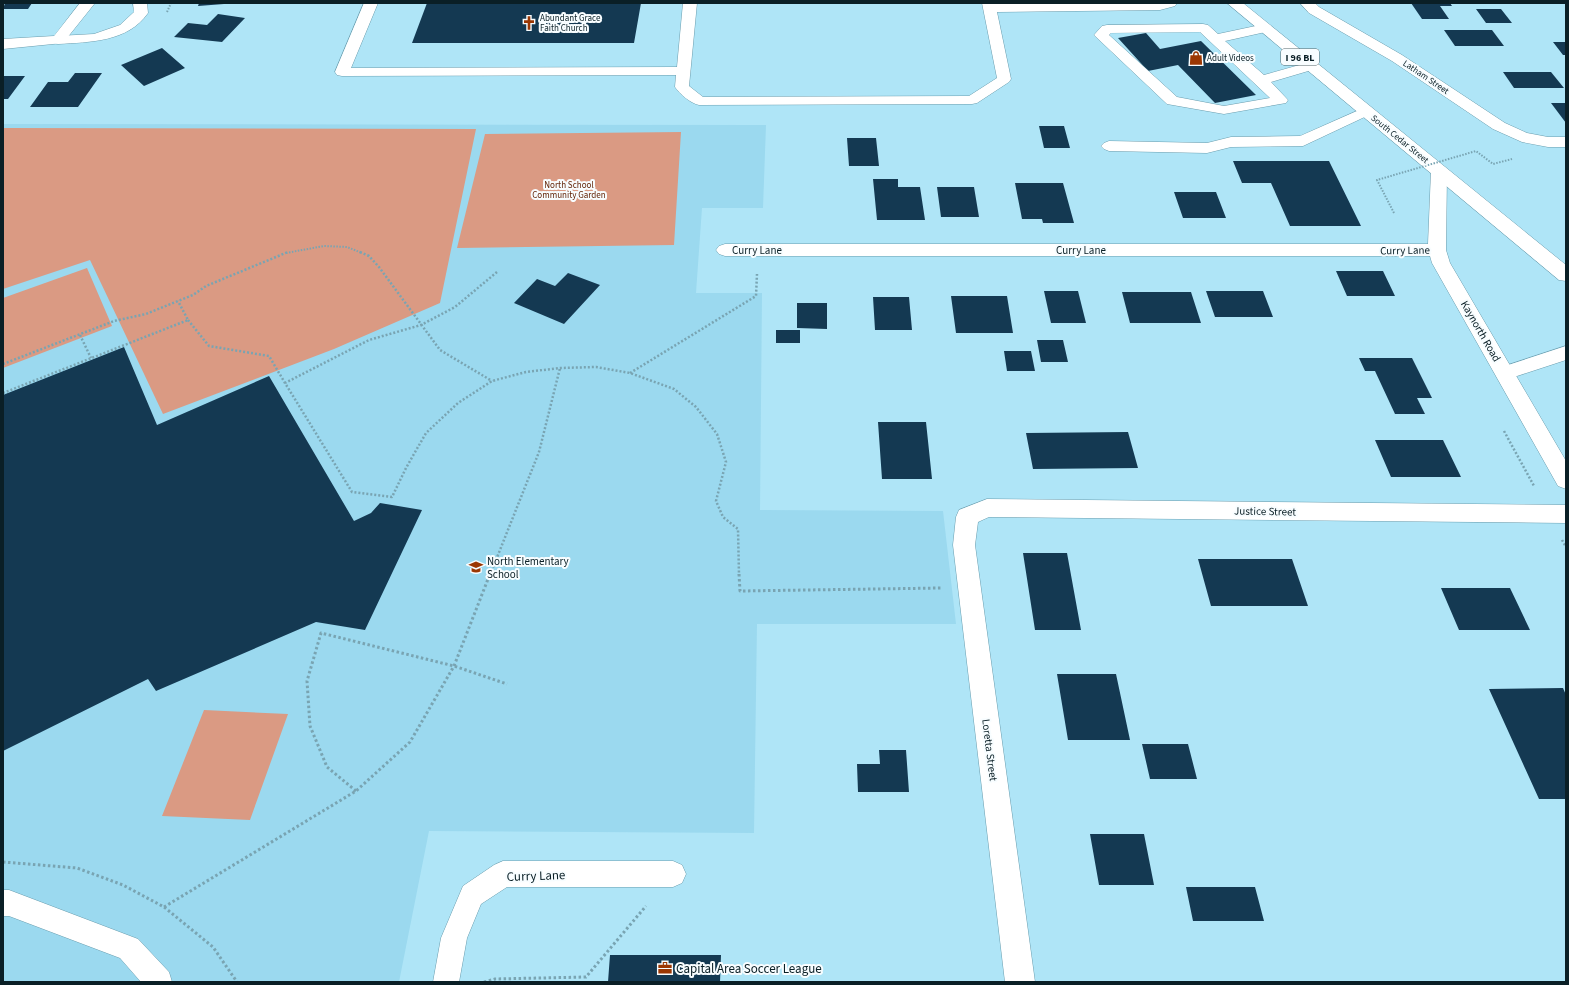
<svg xmlns="http://www.w3.org/2000/svg" width="1569" height="985" font-family="'Source Sans 3',sans-serif">
<rect width="100%" height="100%" fill="#afe5f7"/>
<path fill="#9bd9ef" d="M3,124L766,125L763,208H702L696,293H762L760,510L943,511L956,624H757L754,833L429,831L399,982H3Z"/>
<path fill="#da9a83" d="M3,128L476,129L440,303L334,349L163,414L90,260L3,289Z
M681,132L674,245L457,248L485,134Z
M87,268L112,326L3,368V298Z
M204,710L288,714L250,820L162,816Z"/>
<path fill="#143952" d="M5,3H32L28,9H3Z
M199,3H224V4L198,6Z
M427,3H641L634,43H412Z
M1411,3H1450L1452,6H1440L1449,19H1422Z
M1476,9H1501L1512,23H1486Z
M218,14L245,18L222,42L174,37L188,23L207,25Z
M1444,30H1492L1504,46H1455Z
M1146,33L1160,49L1201,41L1256,95L1215,103L1178,65L1148,71L1118,38Z
M1553,42H1566V55H1563Z
M162,48L185,68L144,86L121,65Z
M1503,72H1551L1564,88H1514Z
M75,73H102L78,107H30L48,82H68Z
M3,76H25L8,99H3Z
M1551,103H1566V123Z
M1039,126H1064L1070,148H1044Z
M847,138H876L879,166H849Z
M1233,161H1329L1361,226H1290L1271,183H1242Z
M873,179H898V187H920L925,220H877Z
M1015,183H1063L1074,223H1043L1042,219H1022Z
M937,187H974L979,217H941Z
M1174,192H1216L1226,218H1183Z
M1336,271H1383L1395,296H1347Z
M568,273L600,285L564,324L514,303L537,279L555,286Z
M1044,291H1078L1086,323H1051Z
M1206,291H1263L1273,317H1215Z
M1122,292H1191L1201,323H1130Z
M951,296H1007L1013,333H956Z
M873,297H909L912,330H875Z
M797,303H827V329L797,328Z
M776,330H800V343H776Z
M1037,340H1063L1068,362H1041Z
M124,347L157,425L269,376L354,521L371,513L380,503L422,510L365,630L316,622L156,691L148,679L3,751V395Z
M1004,351H1031L1035,371H1007Z
M1359,358H1412L1432,398H1417L1425,414H1395L1375,371H1365Z
M878,422H926L932,479H882Z
M1128,432L1138,468L1033,469L1026,433Z
M1375,440H1443L1461,477H1391Z
M1023,553H1067L1081,630H1035Z
M1198,559H1292L1308,606H1211Z
M1441,588H1510L1530,630H1459Z
M1057,674H1116L1130,740H1068Z
M1563,688L1566,695V799H1539L1489,689Z
M1142,744H1188L1197,779H1150Z
M879,750H906L909,792H858L857,764H880Z
M1090,834H1144L1154,885H1099Z
M1186,887H1255L1264,921H1193Z
M610,955H721L720,982H608Z"/>
<g fill="none" stroke-linecap="round" stroke-linejoin="round">
<defs>
<path id="lane" d="M133,3H147L148,13C128,42 90,42 58,44L53,43L51,40L53,37L58,36L94,34L120,25L134,12Z
M364,3H378L351,68L677,67L683,3H697L689,86L703,97L969,96L997,78L982,3H1177L1175,6L1160,10L997,12L1011,79L1009,82L977,103L972,104L699,105C690,103 680,94 675,87L676,75L342,76L337,75L335,72Z
M1203,24L1208,25L1218,34L1265,24L1270,25L1272,28L1270,31L1225,41L1264,75L1310,62L1315,63L1317,66L1315,69L1271,82L1288,100L1286,103L1224,114L1167,104L1094,35L1102,26L1107,25ZM1200,32L1270,98L1224,106L1177,97L1109,35L1111,33Z
M1366,107L1371,108L1373,111L1371,114L1303,146L1231,147L1207,153L1109,151L1104,149L1101,146L1104,143L1109,141L1207,143L1231,137L1300,136Z
M1566,346V360L1505,380L1499,378L1496,373L1499,368Z
M503,861H673L682,865L686,874L682,883L673,887H507L481,904L467,938L459,982H433L441,938L463,886L494,865Z
M3,890H9L138,939L169,972L172,982H141L120,958L9,916H3Z"/>
<path id="street" d="M80,3H95L63,43L3,49V39L54,36Z
M1300,3H1315L1319,7L1402,55L1505,123L1527,133L1548,137H1566V147H1548L1522,142L1493,129L1392,61L1309,13Z
M1439,166L1445,167L1447,171L1446,250L1450,263L1566,461V489L1558,486L1432,263L1430,256H725L719,254L716,250L719,246L725,244H1428L1431,171L1433,167Z
M987,499L1566,505V523L989,517L978,522L975,545L1035,982H1005L953,545L956,517L959,510Z"/>
<path id="primary" d="M1227,3H1243L1566,265V281L1559,280Z"/>
</defs>
<use href="#lane" stroke="#6a9dae" stroke-width="1"/>
<use href="#street" stroke="#6a9dae" stroke-width="1"/>
<use href="#primary" stroke="#6a9dae" stroke-width="1"/>
<path stroke="#79a4b2" stroke-width="2" stroke-dasharray="1.5 1.5" stroke-linecap="butt" d="M167,12L171,3
M286,253L324,246L347,247L362,253"/>
<path stroke="#79a4b2" stroke-width="2.5" stroke-dasharray="2 2" stroke-linecap="butt" d="M360,252L369,256L379,267L440,350L492,381
M497,272L455,307L421,325L369,340L285,383L352,492L392,497L406,468L426,433L458,403L492,381L526,372L560,368L596,367L630,373L674,389L696,407L717,434L726,462L716,501L723,517L738,529L739,575
M188,320L209,346L269,356L285,383
M80,335L91,358
M3,364L114,321L146,314L193,295L206,286L288,252
M630,373L756,296L757,274
M3,393L188,320L178,301
M1504,431L1534,486
M1562,540L1566,547
M490,575L539,452L560,368"/>
<path stroke="#79a4b2" stroke-width="3" stroke-dasharray="2.5 2.5" stroke-linecap="butt" d="M739,574L740,591L941,588
M356,791L327,767L310,726L307,681L321,633L454,666L507,684
M3,862L77,868L123,885L164,907L213,947L237,982
M164,907L356,791L410,742L454,666L490,574
M484,982L495,979L586,977L646,906"/>
<use href="#lane" fill="#fff" fill-rule="evenodd"/>
<use href="#street" fill="#fff" fill-rule="evenodd"/>
<use href="#primary" fill="#fff" fill-rule="evenodd"/>
<path stroke="#79a4b2" stroke-width="2" stroke-dasharray="1.5 1.5" stroke-linecap="butt" d="M1394,213L1377,180L1476,151L1493,164L1512,159"/>
</g>
<defs>
<symbol id="church-bare" viewBox="-9 -9 18 18"><path d="M-1.2-6h2.4v3.5h3.3v2.4h-3.3V6h-2.4V-.1h-3.3v-2.4h3.3Z" fill="#9b3703" stroke="#f8fdff" stroke-width="2.5" paint-order="stroke"/></symbol>
<symbol id="shop-bare" viewBox="-9 -9 18 18"><path d="M-5-2.5h2.3a2.7 3.5 0 0 1 5.4 0H5L5.5 6h-11ZM-1.5-2.5h3a1.5 2.3 0 0 0-3 0Z" fill="#9b3703" stroke="#f8fdff" stroke-width="2.5" paint-order="stroke"/></symbol>
<symbol id="school-bare" viewBox="-9 -9 18 18"><path d="M0-5L7-2L0 1L-7-2ZM-4 1L0 2.5L4 1V4Q0 6-4 4Z" fill="#9b3703" stroke="#f8fdff" stroke-width="2.5" paint-order="stroke"/></symbol>
<symbol id="office-bare" viewBox="-9 -9 18 18"><path d="M-6-3h4V-5.5h4V-3h4V5H-6ZM-1-4.5V-3h2v-1.5ZM-6 0V1H6V0Z" fill="#9b3703" stroke="#f8fdff" stroke-width="2.5" paint-order="stroke"/></symbol>
</defs>
<g fill-rule="evenodd">
<use href="#church-bare" x="519" y="13" width="20" height="20"/>
<use href="#shop-bare" x="1186" y="48" width="20" height="20"/>
<use href="#school-bare" x="466" y="557" width="20" height="20"/>
<use href="#office-bare" x="655" y="958" width="20" height="20"/>
</g>
<g text-anchor="middle" stroke-width="4" stroke-linejoin="round" paint-order="stroke">
<g font-size="9" fill="#0a1f26" stroke="#f8fdff" text-anchor="start">
<text x="540" y="21">Abundant Grace<tspan x="540" dy="10">Faith Church</tspan></text>
<text x="1207" y="61">Adult Videos</text>
</g>
<g font-size="9" fill="#0a1f26" stroke="#f8fdff">
<text transform="translate(1426 77) rotate(34)" y="3">Latham Street</text>
<text transform="translate(1400 139) rotate(39)" y="3">South Cedar Street</text>
</g>
<g font-size="9" fill="#622307" stroke="#f8fdff">
<text x="569" y="188">North School<tspan x="569" dy="10">Community Garden</tspan></text>
</g>
<rect fill="#f8fdff" stroke="#516267" stroke-width="1" x="1281" y="49" width="38" height="16" rx="3"/>
<g font-size="10" font-weight="bold" fill="#0a1f26">
<text x="1300" y="61">I 96 BL</text>
</g>
<g font-size="11" fill="#0a1f26" stroke="#f8fdff">
<text x="757" y="254">Curry Lane</text>
<text x="1081" y="254">Curry Lane</text>
<text transform="translate(1405 250) rotate(-1)" y="4">Curry Lane</text>
<text transform="translate(1481 331) rotate(60)" y="4">Kaynorth Road</text>
<text transform="translate(1265 511) rotate(1)" y="4">Justice Street</text>
<text transform="translate(990 750) rotate(83)" y="4">Loretta Street</text>
</g>
<g font-size="11" fill="#0a1f26" stroke="#f8fdff" text-anchor="start">
<text x="487" y="565">North Elementary<tspan x="487" dy="13">School</tspan></text>
</g>
<g font-size="13" fill="#0a1f26" stroke="#f8fdff">
<text transform="translate(536 875) rotate(-2)" y="5">Curry Lane</text>
</g>
<g font-size="13" fill="#0a1f26" stroke="#f8fdff" text-anchor="start">
<text x="676" y="973">Capital Area Soccer League</text>
</g>
</g>
<rect width="1569" height="985" fill="none" stroke="#0a1f26" stroke-width="8"/>
</svg>
